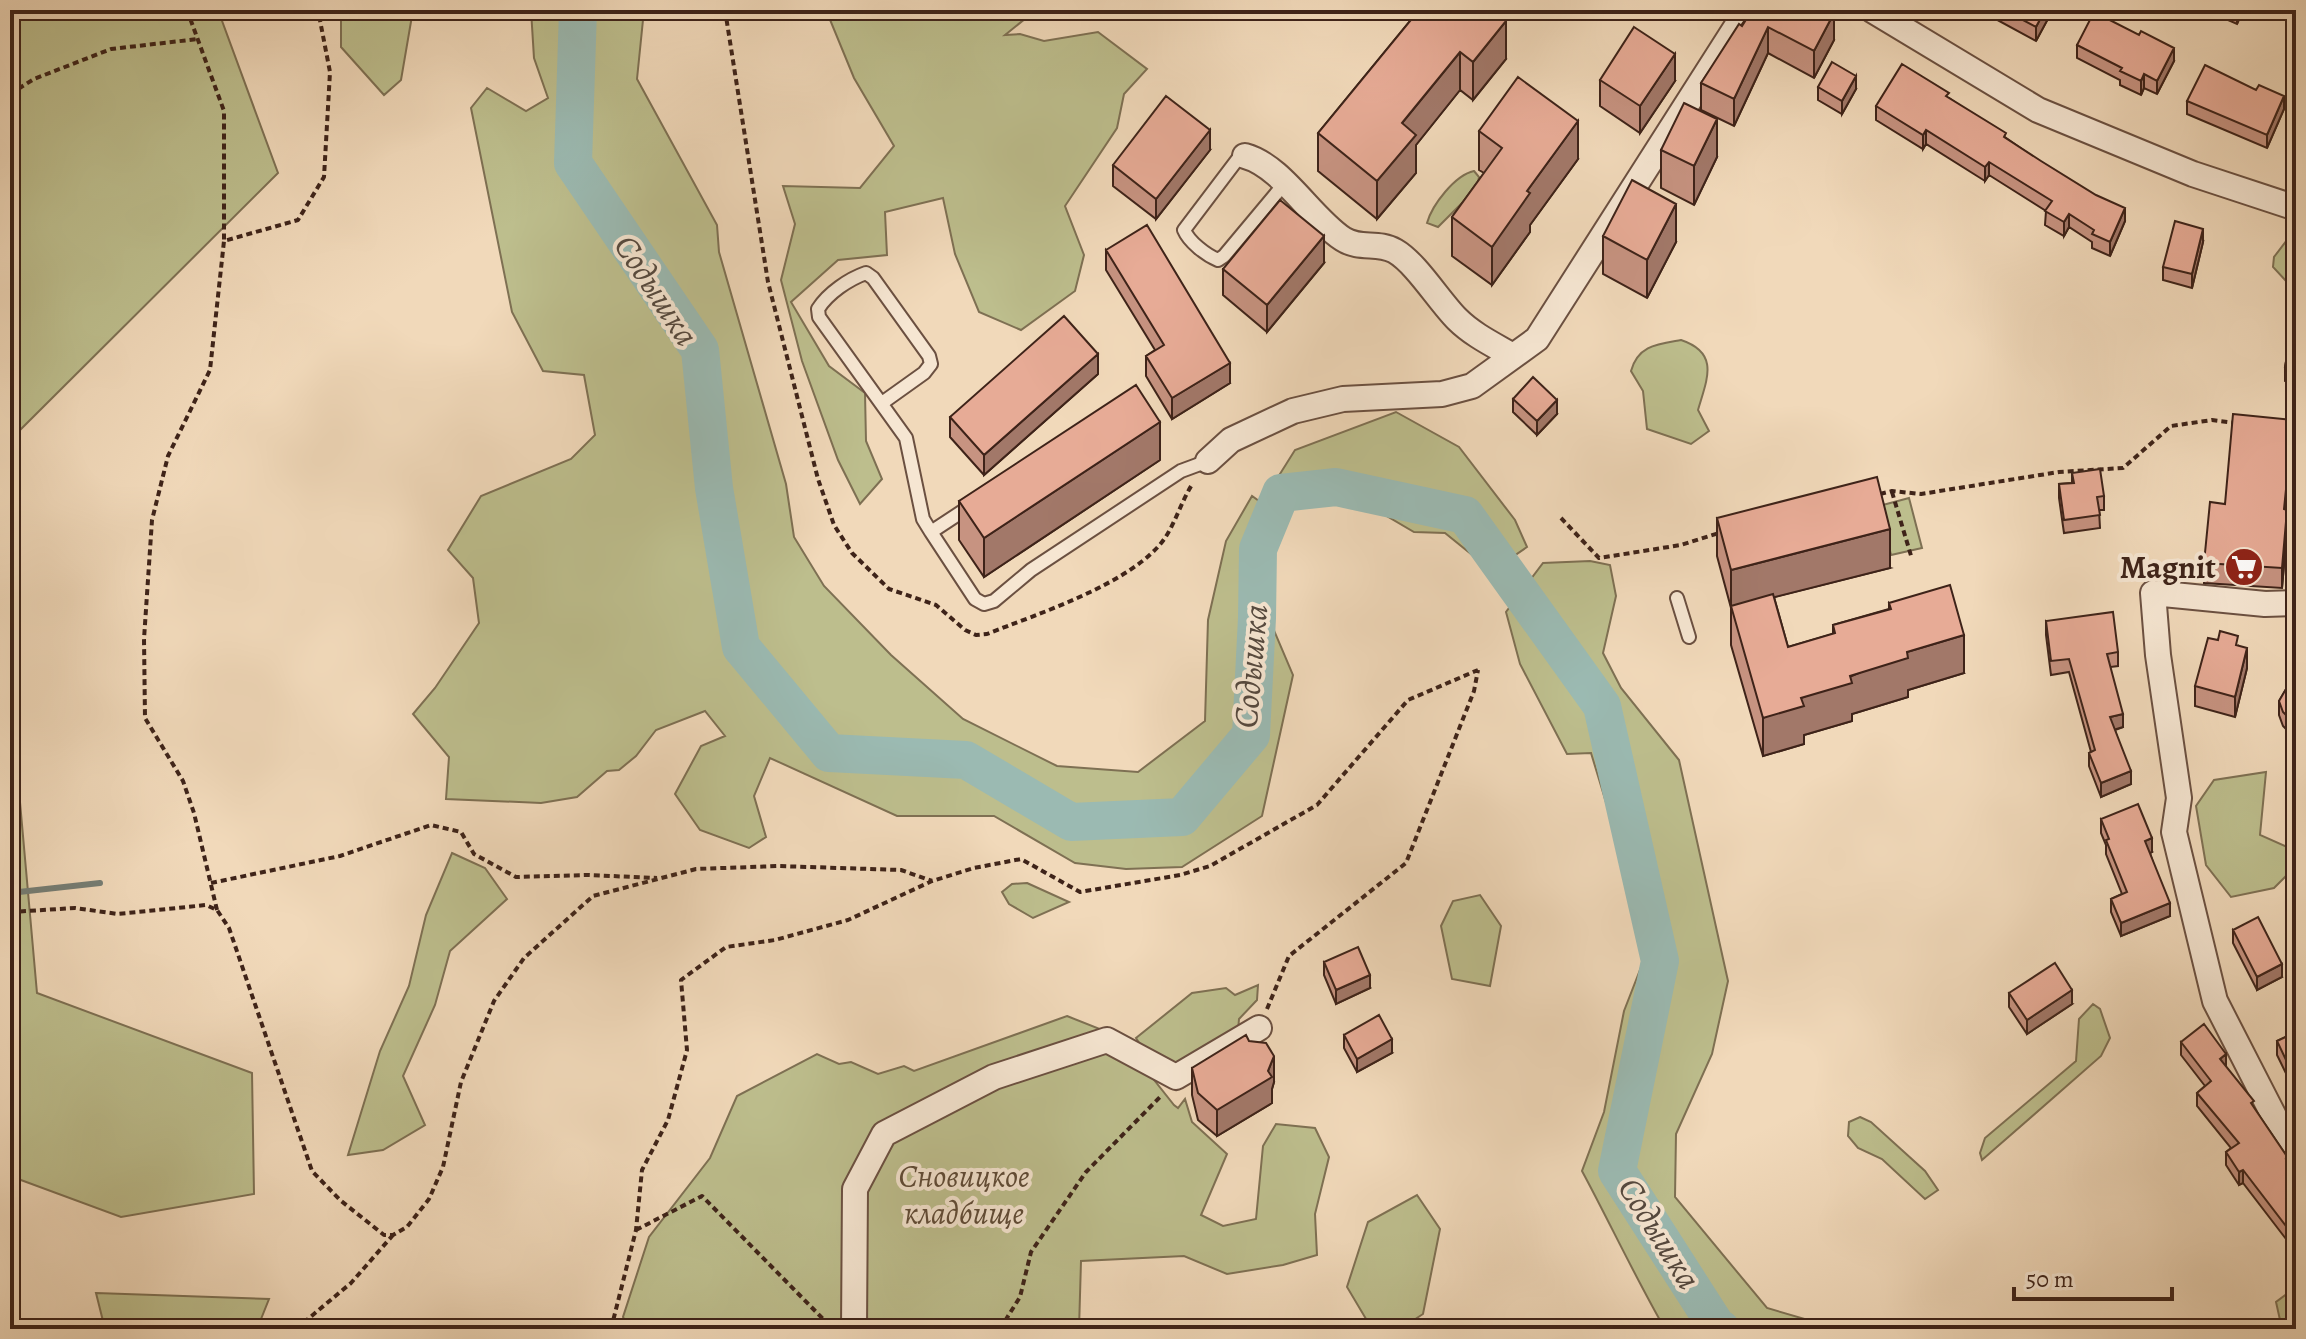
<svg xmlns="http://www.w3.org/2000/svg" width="2306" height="1339" font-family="Alegreya,serif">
<rect width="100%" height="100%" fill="#f1d9ba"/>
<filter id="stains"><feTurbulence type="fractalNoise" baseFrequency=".0025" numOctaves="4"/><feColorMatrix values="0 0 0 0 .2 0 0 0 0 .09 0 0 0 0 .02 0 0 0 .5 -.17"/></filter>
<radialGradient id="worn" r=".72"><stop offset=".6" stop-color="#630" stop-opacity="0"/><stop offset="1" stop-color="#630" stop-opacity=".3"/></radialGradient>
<path fill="#bdbe8d" stroke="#7e7053" stroke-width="2" d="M10,10H218L278,173L10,440Z
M341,10H413L401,80L384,95L341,47Z
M531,10H644L637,79L717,225L719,252L786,484L794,537L824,586L891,655L963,719L1057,766L1138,772L1205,721L1208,620L1226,541L1252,496L1266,506L1241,553L1293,675L1262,816L1182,867L1126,869L1075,863L994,816H897L770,758L754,796L766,837L749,848L700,830L675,794L701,746L725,736L705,711L656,730L636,756L619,770L607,771L577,797L541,803L446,799L449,757L413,714L435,688L479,623L473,578L448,550L481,496L571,459L595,435L584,375L543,371L512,312L471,108L487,88L526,111L548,98L534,58Z
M826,10H954L959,14L975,10H1036L1005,35L1020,34L1044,41L1098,32L1147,69L1124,94L1117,128L1065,206L1084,255L1075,291L1021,330L979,312L955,254L943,198L885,212L887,255L838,260L791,302L829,366L865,393L866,441L882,479L860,504L838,460L802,361L781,280L795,224L783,186L860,188L894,146L854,78Z
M1474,171L1479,177L1477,188L1438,227L1427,223C1432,205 1455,175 1474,171Z
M2296,228V276L2286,281L2273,267L2274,257Z
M1681,340C1720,353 1707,379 1698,410L1709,431L1691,444L1647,429L1643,391L1631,371C1638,345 1658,344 1681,340Z
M1396,412L1459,447L1515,520L1527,547L1492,571L1445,533L1414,532L1378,511L1273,485L1295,450Z
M1909,498L1922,548L1891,555L1879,506Z
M1590,561L1610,565L1616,596L1603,653L1621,688L1679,760L1728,981L1712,1054L1676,1134L1675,1197L1767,1308L1839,1329H1665C1635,1277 1610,1223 1582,1171L1604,1112L1624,1011L1645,957L1619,845L1591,753L1567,754L1520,664L1506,612L1543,563Z
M10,690L37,993L252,1073L254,1194L121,1217L10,1176Z
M2266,772L2260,835L2296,851V866L2274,888L2231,897L2206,865L2196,806L2214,780Z
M452,853L485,868L507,899L450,951L435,1005L403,1076L425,1125L383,1150L348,1155L380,1051L409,986L426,915Z
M1027,883L1069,902L1033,918L1009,904L1002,892L1012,884Z
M1480,895L1501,926L1490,986L1452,979L1441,926L1453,901Z
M1258,985L1257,1000L1239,1019L1238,1031L1182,1072L1152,1063L1136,1038L1192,993L1226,988L1235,995Z
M2093,1004L2100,1009L2110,1038L2101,1056L1982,1160L1980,1153L1985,1138L2076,1061L2079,1019Z
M1067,1016L1120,1037L1174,1105L1178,1108L1185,1099L1192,1122L1227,1154L1201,1215L1223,1226L1256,1219L1263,1146L1276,1124L1315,1128L1329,1157L1315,1214L1317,1255L1283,1265L1227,1274L1184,1256L1081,1261L1079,1329H629L623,1317L649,1237L710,1158L737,1096L817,1054L839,1064L851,1062L878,1074L904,1066L914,1071Z
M1860,1117L1871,1122L1925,1171L1938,1190L1925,1199L1882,1159L1858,1148L1848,1136L1849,1122Z
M1417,1195L1440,1229L1423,1314L1400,1329H1372L1347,1287L1368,1222Z
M2296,1287V1329H2282L2276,1302Z
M96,1293L269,1299L257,1329H105Z"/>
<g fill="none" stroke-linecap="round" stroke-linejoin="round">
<path stroke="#767e75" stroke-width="6" d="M10,893L100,883"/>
<path stroke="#9bbab2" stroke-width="38" d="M578,10L573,163L700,350L714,488L741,647L829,753L966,760L1071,822L1182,817L1251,735L1257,618L1258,549L1281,493L1336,487L1465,515L1602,706L1660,961L1617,1171L1717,1327L1721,1329"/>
<defs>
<path id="lane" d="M1245,156L1237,160L1184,230C1189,242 1206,255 1218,260L1224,256L1285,183
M882,403L924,373L931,364L929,356L873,278L866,273C849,279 828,293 818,309L819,317L906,438L923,519L931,532
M972,505L931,532L975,599L984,604L994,601L1031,570L1181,471L1208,461
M1677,598L1689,637"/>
<path id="street" d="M1872,10L2038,110L2193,174L2296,208
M1245,156C1282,166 1311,218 1343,239C1360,250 1378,241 1395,251C1416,263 1439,301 1457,319C1473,335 1494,345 1513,356
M1208,461L1231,440L1293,411L1343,399L1442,394L1472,386L1537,339L1747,10
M2296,603L2265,604L2153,593L2158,655L2179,798L2174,832L2215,1001L2296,1159
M854,1329L855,1189L884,1134L994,1077L1107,1040L1176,1077L1259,1028"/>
</defs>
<use href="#lane" stroke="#6b5041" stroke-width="16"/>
<use href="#street" stroke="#6b5041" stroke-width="28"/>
<path stroke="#3e2319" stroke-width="4" stroke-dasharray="6 4" stroke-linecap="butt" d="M187,10L224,111V241
M725,10L768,282L818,479L834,525L852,553L889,589L936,605L965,630L976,635L987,634C1037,614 1134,583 1165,538C1176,521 1182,500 1193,483
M10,94L34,79L111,49L198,39
M1892,492L1912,559
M1880,494L1892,491L1921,494L2059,472L2123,468L2171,426L2212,420L2236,423
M1561,518L1599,558L1681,545L1719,533
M211,883L340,856L431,825L461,832L474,854L516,877L588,875L657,878
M217,910L194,813L183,781L145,718L144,639L152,520L168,456L210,370L224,241L298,220L324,177L330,72L318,10
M10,912L75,908L118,914L206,905L217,910L229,928L312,1171L340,1200L384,1235H393L407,1227L429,1199L443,1167L461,1082L494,1001L524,958L593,896L696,869L778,866L901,870L932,881
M1267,1009L1289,956L1406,863L1474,691L1478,670
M636,1230L702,1196L831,1327
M296,1329L351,1283L393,1235
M611,1329L636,1230L642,1170L668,1120L687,1050L681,980L726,947L775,940L848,920L932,881L974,868L1021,859L1080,892L1180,875L1210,866L1317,805L1408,700L1478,670
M1000,1329L1020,1297L1031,1252L1086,1172L1162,1095"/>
<use href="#lane" stroke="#f6e6d2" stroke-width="12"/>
<use href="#street" stroke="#f6e6d2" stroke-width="24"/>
</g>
<path fill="#c79381" stroke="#3e2319" stroke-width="2" d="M1419,10L1506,59L1473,100L1460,90L1416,145V173L1377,219L1318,171V133Z
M1752,10L1834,40L1814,78L1768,53L1734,126L1701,110V83Z
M1979,10H2050V15L2036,41Z
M2205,10H2243L2237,24Z
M2077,45L2174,61L2157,94L2144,88L2141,95L2120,85V80L2077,58Z
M1600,80L1675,81L1640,133L1600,106Z
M1818,87L1856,89L1842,114L1818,100Z
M1949,98L2125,221L2110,256L2092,248V242L2069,227L2064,236L2045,225L2046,211L1989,175L1985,181L1926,144L1923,149L1876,120V106Z
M2187,101L2284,109L2267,148L2187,114Z
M1479,131L1578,159L1530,225V232L1492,285L1452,256V217L1484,173L1479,170Z
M1210,150L1156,219L1113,186V165Z
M1661,150L1717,157L1694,205L1661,188Z
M1603,236L1676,242L1647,298L1603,274Z
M2203,242L2192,288L2163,280V267Z
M1106,250L1230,383L1172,419L1146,376V356L1155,350L1106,270Z
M1324,263L1267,332L1223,295V269Z
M2296,305V383L2285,381V367Z
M1098,374L984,475L950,437V417Z
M1513,399L1557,414L1537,435L1513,412Z
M2293,440L2286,510L2287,530L2282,588L2204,583V563L2225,504Z
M1160,460L984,577L959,540V501Z
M2072,473L2104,496V510H2099L2100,528L2064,533L2059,498V484L2072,483Z
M1717,518L1890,568L1774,597L1788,647L1833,634V625L1889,609V603L1964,673L1908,690V697L1852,714V721L1804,735V744L1763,756L1731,645V608L1717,556Z
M2046,621L2118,652V666L2110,667L2123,727L2115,730L2131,784L2101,797L2089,766V753L2091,752L2069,672L2051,675L2046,635Z
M2238,646L2247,668L2235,717L2195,706V686Z
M2296,672V731L2287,730L2283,726L2279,715V701Z
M2101,819L2152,852L2150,853L2170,916L2121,936L2111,912V899L2122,894L2106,854V845L2101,833Z
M2233,930L2282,977L2257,990L2233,943Z
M1324,962L1370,988L1336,1004L1324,975Z
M2009,993L2072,1004L2027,1034L2009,1007Z
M2296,1032V1094L2277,1055V1041Z
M1344,1035L1392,1053L1357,1072L1344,1048Z
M2181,1042L2226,1067L2288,1158L2286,1239L2243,1183L2239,1185L2226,1165V1152L2231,1148L2197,1106V1093L2205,1086L2181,1055Z
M1192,1068L1274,1082L1272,1089V1103L1217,1136L1198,1120L1192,1095Z"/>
<path fill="#a27869" stroke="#3e2319" stroke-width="2" d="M2045,10H2050V15L2036,41V27Z
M2238,10H2243L2237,24V11Z
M1834,13V40L1814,78V51Z
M1506,21V59L1473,100V62Z
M1768,27V53L1734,126V99Z
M2174,48V61L2157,94V81Z
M1460,52V90L1416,145V173L1377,219V181L1402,123Z
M1675,54V81L1640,133V106Z
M2144,74V88L2141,95V81Z
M1856,76V89L1842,114V101Z
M2284,96V109L2267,148V135Z
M1717,119V157L1694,205V166Z
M1578,121V159L1530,225V232L1492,285V247L1527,191Z
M1210,130V150L1156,219V199Z
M1926,130V144L1923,149V135Z
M1989,162V175L1985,181V167Z
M1676,204V242L1647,298V260Z
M2125,208V221L2110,256V242Z
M2069,214V227L2064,236V222Z
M2203,229V242L2192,288V274Z
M1324,236V263L1267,332V305Z
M1098,354V374L984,475V455Z
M1230,363V383L1172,419V398Z
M1557,400V414L1537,435V421Z
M2293,420V440L2284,530V509Z
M1160,422V460L984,577V538Z
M2287,510V530L2282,588V568Z
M1890,529V568L1731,608V570Z
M1964,635V673L1908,690V697L1852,714V721L1804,735V744L1763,756V718L1801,698L1907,652Z
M2247,648V668L2235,717V697Z
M2123,714V727L2110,731V717Z
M2131,771V784L2101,797V783Z
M2152,838V852L2145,855V841Z
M2170,903V916L2121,936V923Z
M2282,964V977L2257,990V977Z
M1370,975V988L1336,1004V990Z
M2072,990V1004L2027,1034V1020Z
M1392,1039V1053L1357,1072V1059Z
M2226,1054V1068L2220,1059Z
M1274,1056V1082L1272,1089V1103L1217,1136V1110L1268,1071Z
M2243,1170V1183L2239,1185V1172Z
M2296,1218V1232L2286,1239V1226Z"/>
<path fill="#e7ab96" stroke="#3e2319" stroke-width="2" d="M1419,10H1493L1506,21L1473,62L1460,52L1402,123L1416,135L1377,181L1318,133Z
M1752,10H1827L1834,13L1814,51L1768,27L1734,99L1701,83L1739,24L1742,26Z
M2004,10H2045L2036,27Z
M2094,12L2139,35L2141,31L2174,48L2157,81L2144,74L2141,81L2120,71L2122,68L2077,45Z
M1634,27L1675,54L1640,106L1600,80Z
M1832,62L1856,76L1842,101L1818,87Z
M1902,64L1949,93L1946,96L2006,133L2004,137L2041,161L2096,195L2125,208L2110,242L2092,234L2094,230L2069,214L2064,222L2045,211L2052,201L1989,162L1985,167L1926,130L1923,135L1876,106Z
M2205,65L2256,90L2259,85L2284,96L2267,135L2187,101Z
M1518,77L1578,121L1527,191L1530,193L1492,247L1452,217L1502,148L1479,131Z
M1166,96L1210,130L1156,199L1113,165Z
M1684,103L1717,119L1694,166L1661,150Z
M1632,180L1676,204L1647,260L1603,236Z
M1280,200L1324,236L1267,305L1223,269Z
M2175,221L2203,229L2192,274L2163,267Z
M1147,225L1230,363L1172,398L1146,356L1164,345L1106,250Z
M2296,305V369L2285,367Z
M1064,316L1098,354L984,455L950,417Z
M1533,377L1557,400L1537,421L1513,399Z
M1136,385L1160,422L984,538L959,501Z
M2233,414L2293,420L2284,509L2287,510L2282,568L2204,563L2210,502L2225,504Z
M2100,469L2104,496L2097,497L2100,515L2064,520L2059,484L2074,483L2072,473Z
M1877,477L1890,529L1731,570L1717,518Z
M1950,585L1964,635L1907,652L1908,658L1850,676L1852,683L1801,698L1804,706L1763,718L1731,606L1773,594L1788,647L1835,633L1833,625L1891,609L1889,603Z
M2113,612L2118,652L2107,654L2123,714L2110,717L2131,771L2101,783L2089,753L2095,750L2069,659L2051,661L2046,621Z
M2220,631L2238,636L2236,645L2247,648L2235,697L2195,686L2208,638L2218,640Z
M2296,672V718L2287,716L2283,712L2279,701Z
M2138,804L2152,838L2145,841L2170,903L2121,923L2111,899L2127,892L2106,840L2109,839L2101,819Z
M2258,917L2282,964L2257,977L2233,930Z
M1358,947L1370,975L1336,990L1324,962Z
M2055,963L2072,990L2027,1020L2009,993Z
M1379,1015L1392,1039L1357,1059L1344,1035Z
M2204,1024L2226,1054L2220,1059L2254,1101L2251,1103L2288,1158L2286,1159L2296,1172V1218L2286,1226L2243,1170L2239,1172L2226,1152L2239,1143L2197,1093L2211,1081L2181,1042Z
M2296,1032V1081L2277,1041Z
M1246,1035L1249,1041L1266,1043L1274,1056L1268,1071L1272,1077L1217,1110L1198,1093L1192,1068Z"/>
<defs>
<symbol id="supermarket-disc" viewBox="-11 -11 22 22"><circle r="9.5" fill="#8f2418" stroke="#f6e6d2"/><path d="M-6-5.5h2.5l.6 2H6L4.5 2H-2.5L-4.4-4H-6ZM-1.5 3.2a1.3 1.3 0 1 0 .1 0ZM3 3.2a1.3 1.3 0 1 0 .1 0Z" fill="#fff"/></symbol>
</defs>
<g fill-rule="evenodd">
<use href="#supermarket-disc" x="2222" y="545" width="44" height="44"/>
</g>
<g text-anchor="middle" stroke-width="8" stroke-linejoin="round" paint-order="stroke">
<g font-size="32" font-weight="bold" fill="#3e2319" stroke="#f6e6d2" text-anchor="end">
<text x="2216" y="578">Magnit</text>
</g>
<g font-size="32" font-style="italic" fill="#5e4a36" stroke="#f6e6d2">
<text x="964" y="1187">Сновицкое<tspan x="964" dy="37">кладбище</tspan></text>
</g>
<g font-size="34" font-style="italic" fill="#55493f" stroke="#f6e6d2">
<text transform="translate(657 290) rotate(57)" y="12">Содышка</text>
<text transform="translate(1250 666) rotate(-85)" y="12">Содышка</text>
<text transform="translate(1660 1233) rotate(58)" y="12">Содышка</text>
</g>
</g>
<rect width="2306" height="1339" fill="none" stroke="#f1d9ba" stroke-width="40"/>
<rect x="12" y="12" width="2282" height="1315" fill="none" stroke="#3e2319" stroke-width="4"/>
<rect x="20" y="20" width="2266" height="1299" fill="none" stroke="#3e2319" stroke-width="2"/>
<path d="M2014 1287v12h158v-12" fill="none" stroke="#3e2319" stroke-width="4"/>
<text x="2026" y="1287" font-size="24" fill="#3e2319" stroke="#f6e6d2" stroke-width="6" paint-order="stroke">50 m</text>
<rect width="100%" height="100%" filter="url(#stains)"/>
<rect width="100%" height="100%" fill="url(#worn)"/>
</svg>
